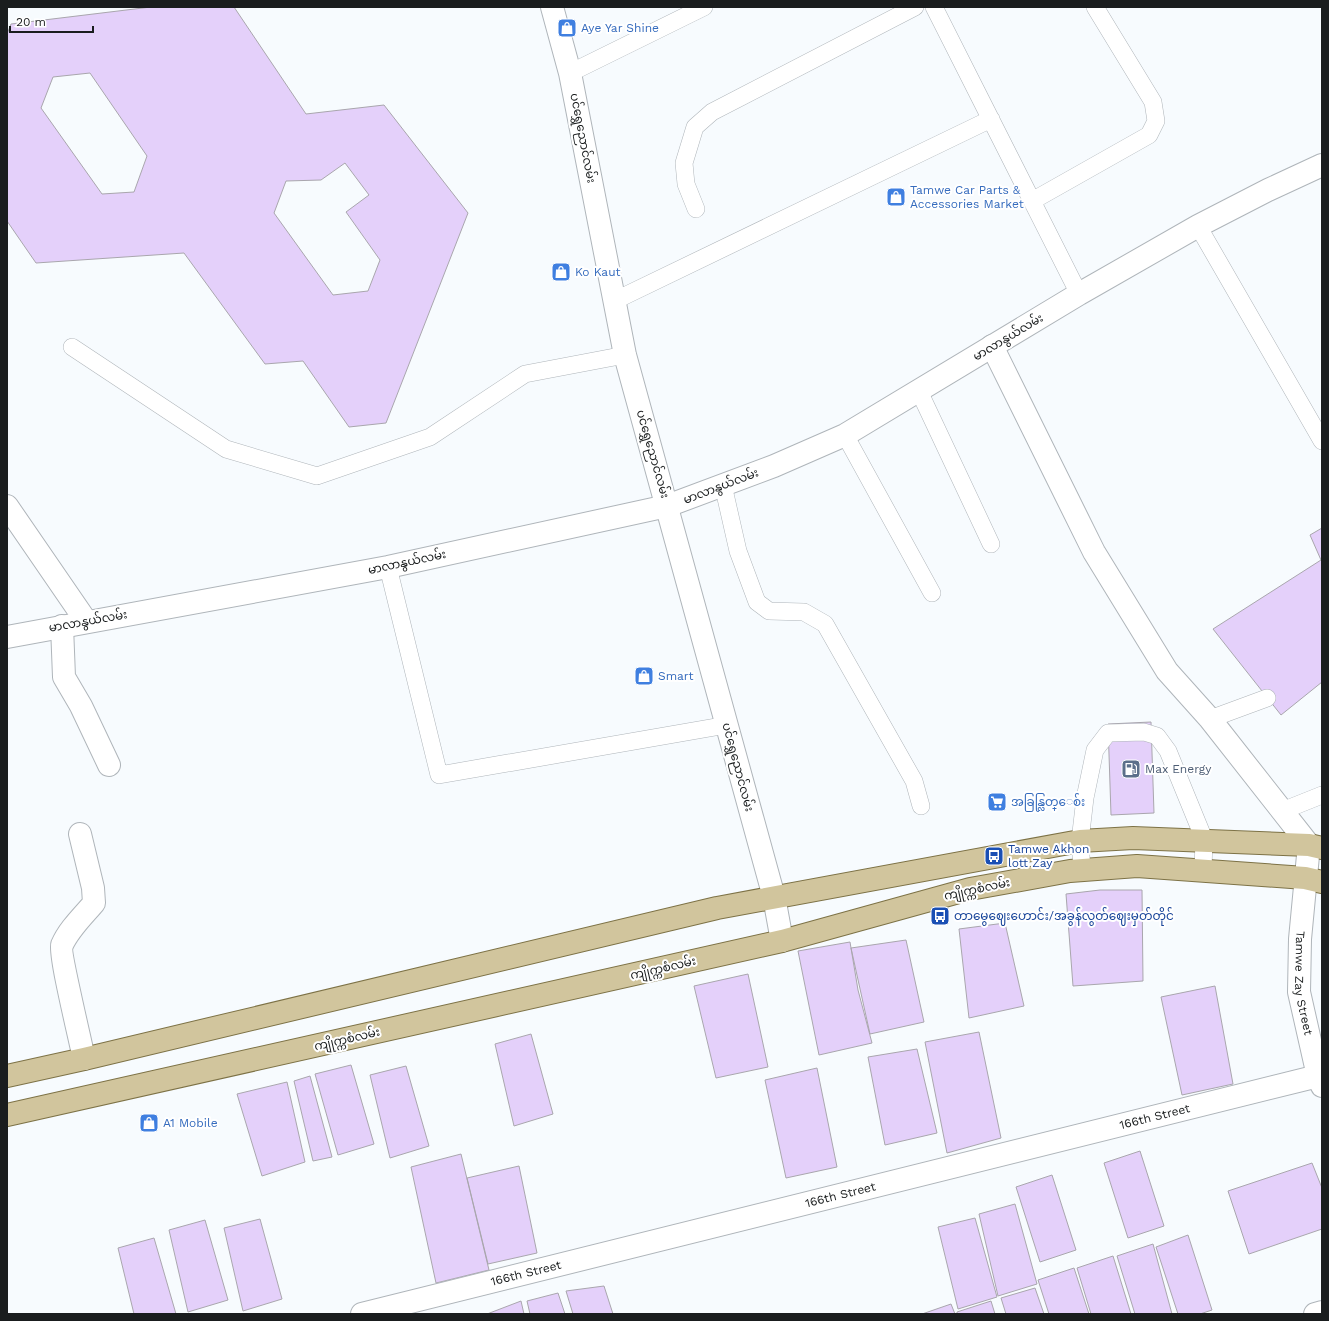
<svg xmlns="http://www.w3.org/2000/svg" width="1329" height="1321" font-family="'Work Sans','Noto Sans Myanmar',sans-serif">
<rect width="100%" height="100%" fill="#f7fbfe"/>
<path fill="#e4d0fa" stroke="#a9a6ad" fill-rule="evenodd" d="M151,7H234L306,114L384,105L468,213L386,423L349,427L303,361L265,364L184,253L36,263L7,221V34L11,24ZM90,73L147,156L134,192L102,194L41,108L53,77ZM345,163L369,195L346,212L380,260L368,291L333,295L274,213L286,181L321,180Z
M1322,528V682L1281,715L1213,629L1321,560L1310,535Z
M1151,722L1154,813L1111,815L1108,724Z
M1100,890H1142L1143,981L1073,986L1066,894Z
M1005,923L1024,1006L969,1018L959,929Z
M906,940L924,1022L870,1034L851,948Z
M850,942L858,990L872,1043L819,1055L798,951Z
M748,974L768,1067L716,1078L694,986Z
M1215,986L1233,1084L1182,1095L1161,997Z
M979,1032L1001,1138L947,1153L925,1042Z
M531,1034L553,1114L514,1126L495,1044Z
M917,1049L937,1133L885,1145L868,1057Z
M351,1065L374,1144L338,1155L315,1074Z
M406,1066L429,1146L390,1158L370,1075Z
M817,1068L837,1167L786,1178L765,1080Z
M310,1076L332,1157L313,1161L294,1081Z
M287,1082L305,1162L262,1176L237,1094Z
M1140,1151L1164,1226L1128,1238L1104,1163Z
M461,1154L489,1270L436,1283L411,1167Z
M1312,1163L1322,1188V1229L1249,1254L1228,1191Z
M519,1166L537,1253L488,1264L467,1178Z
M1052,1175L1076,1250L1040,1262L1016,1187Z
M1015,1204L1037,1284L998,1296L979,1214Z
M975,1218L997,1297L958,1309L938,1227Z
M260,1219L282,1299L243,1311L224,1228Z
M205,1220L228,1300L188,1312L169,1230Z
M1188,1235L1212,1310L1200,1314H1178L1156,1247Z
M154,1238L176,1314H134L118,1248Z
M1153,1244L1172,1314H1135L1117,1256Z
M1113,1256L1131,1314H1091L1077,1268Z
M1074,1268L1089,1314H1049L1038,1280Z
M604,1286L613,1314H573L566,1291Z
M1035,1288L1044,1314H1006L1001,1298Z
M558,1293L565,1314H530L527,1301Z
M521,1301L524,1314H487Z
M991,1301L995,1314H957V1312Z
M951,1304L955,1314H922Z"/>
<g fill="none" stroke-linecap="round" stroke-linejoin="round">
<defs>
<path id="service" d="M934,7L1079,294
M570,73L704,7
M1032,201L1149,135L1156,121L1153,102L1095,7
M696,209L686,184L684,163L695,127L712,112L915,7
M1198,226L1322,441
M614,301L991,119
M72,347L226,449L317,476L430,437L525,374L625,355
M919,391L991,544
M845,435L932,593
M723,485L738,551L757,602L769,611L804,612L825,624L914,781L921,806
M388,567L439,775L727,725
M1210,719L1267,698
M1282,811L1322,795
M1082,870L1080,841L1085,798L1095,750L1108,733L1144,732L1157,736L1168,751L1204,839L1203,870"/>
<g id="minor">
<path id="s1" d="M992,346L1094,552L1167,671L1210,719L1309,845L1300,939L1299,992L1318,1076L1322,1086"/>
<path d="M7,506L86,621"/>
<path d="M62,626L64,677L81,706L109,765"/>
<path d="M7,637L388,567L667,506L774,466L845,435L1079,294L1198,226L1268,190L1322,165"/>
<path d="M80,834L93,888L94,903C83,916 69,929 62,945C59,953 81,1043 84,1059"/>
<path id="s2" d="M362,1314L1318,1076"/>
<path d="M1315,1314L1322,1312"/>
</g>
<path id="tertiary" d="M552,7L570,73L625,355L774,897L782,941"/>
<path id="primary" d="M7,1076L84,1059L717,908L1080,841L1133,838L1309,845L1322,848
M7,1115L782,941L970,889L1070,871L1137,866L1305,878L1322,882"/>
</defs>
<use href="#service" stroke="#afb5ba" stroke-width="18"/>
<use href="#minor" stroke="#afb5ba" stroke-width="24"/>
<use href="#tertiary" stroke="#afb5ba" stroke-width="24"/>
<use href="#primary" stroke="#7d7246" stroke-width="24"/>
<use href="#service" stroke="#fff" stroke-width="17"/>
<use href="#minor" stroke="#fff" stroke-width="22"/>
<use href="#tertiary" stroke="#fff" stroke-width="22"/>
<use href="#primary" stroke="#d1c59d" stroke-width="22"/>
</g>
<defs>
<symbol id="shop-square" viewBox="-11 -11 22 22"><rect x="-9" y="-9" width="18" height="18" rx="4" fill="#3f7fe0" stroke="#fff"/><path d="M-5-2.5h2.3a2.7 3.5 0 0 1 5.4 0H5L5.5 6h-11ZM-1.5-2.5h3a1.5 2.3 0 0 0-3 0Z" fill="#fff"/></symbol>
<symbol id="fuel-square" viewBox="-11 -11 22 22"><rect x="-9" y="-9" width="18" height="18" rx="4" fill="#5c6f8a" stroke="#fff"/><path d="M-5.5-6h7V0h2V4h1.3V-2.5L3-4.5l.8-.8L6-3V5H2.5V1h-1V6h-7ZM-4.2-4.7v3.2H.2V-4.7Z" fill="#fff"/></symbol>
<symbol id="supermarket-square" viewBox="-11 -11 22 22"><rect x="-9" y="-9" width="18" height="18" rx="4" fill="#3f7fe0" stroke="#fff"/><path d="M-6-5.5h2.5l.6 2H6L4.5 2H-2.5L-4.4-4H-6ZM-1.5 3.2a1.3 1.3 0 1 0 .1 0ZM3 3.2a1.3 1.3 0 1 0 .1 0Z" fill="#fff"/></symbol>
<symbol id="bus-square" viewBox="-11 -11 22 22"><rect x="-9" y="-9" width="18" height="18" rx="4" fill="#1a4fb4" stroke="#fff"/><path d="M-5-6H5V4H4V6H2V4H-2V6H-4V4H-5ZM-3.5-4V0h7V-4ZM-3.5 1.2v1.5H-2V1.2ZM2 1.2v1.5H3.5V1.2Z" fill="#fff"/></symbol>
</defs>
<g fill-rule="evenodd">
<use href="#shop-square" x="556" y="17" width="22" height="22"/>
<use href="#shop-square" x="885" y="186" width="22" height="22"/>
<use href="#shop-square" x="550" y="261" width="22" height="22"/>
<use href="#shop-square" x="633" y="665" width="22" height="22"/>
<use href="#fuel-square" x="1120" y="758" width="22" height="22"/>
<use href="#supermarket-square" x="986" y="791" width="22" height="22"/>
<use href="#bus-square" x="983" y="845" width="22" height="22"/>
<use href="#bus-square" x="929" y="905" width="22" height="22"/>
<use href="#shop-square" x="138" y="1112" width="22" height="22"/>
</g>
<g text-anchor="middle" stroke-width="4" stroke-linejoin="round" paint-order="stroke">
<g font-size="12" fill="#366cbe" stroke="#fff" text-anchor="start">
<text x="581" y="32">Aye Yar Shine</text>
<text x="910" y="194">Tamwe Car Parts &amp;<tspan x="910" dy="14">Accessories Market</tspan></text>
<text x="575" y="276">Ko Kaut</text>
<text x="658" y="680">Smart</text>
<text x="1011" y="806">အခြန္လြတ္ေစ်း</text>
<text x="163" y="1127">A1 Mobile</text>
</g>
<g font-size="12" fill="#1a1d1e" stroke="#fff">
<text transform="translate(583 138) rotate(79)" y="4">ပင်ရွှေညောင်လမ်း</text>
<text transform="translate(1008 337) rotate(-31)" y="4">မာလာနွယ်လမ်း</text>
<text transform="translate(653 454) rotate(74)" y="4">ပင်ရွှေညောင်လမ်း</text>
<text transform="translate(721 486) rotate(-21)" y="4">မာလာနွယ်လမ်း</text>
<text transform="translate(407 562) rotate(-12)" y="4">မာလာနွယ်လမ်း</text>
<text transform="translate(88 621) rotate(-10)" y="4">မာလာနွယ်လမ်း</text>
<text transform="translate(738 767) rotate(75)" y="4">ပင်ရွှေညောင်လမ်း</text>
<text transform="translate(977 889) rotate(-12)" y="4">ကျိုက္ကစံလမ်း</text>
<text transform="translate(663 968) rotate(-13)" y="4">ကျိုက္ကစံလမ်း</text>
<text dy="4" stroke="none"><textPath href="#s1" startOffset="733">Tamwe Zay Street</textPath></text>
<text transform="translate(347 1039) rotate(-13)" y="4">ကျိုက္ကစံလမ်း</text>
<text dy="4" stroke="none"><textPath href="#s2" startOffset="817">166th Street</textPath></text>
<text dy="4" stroke="none"><textPath href="#s2" startOffset="493">166th Street</textPath></text>
<text dy="4" stroke="none"><textPath href="#s2" startOffset="169">166th Street</textPath></text>
</g>
<g font-size="12" fill="#4e5e75" stroke="#fff" text-anchor="start">
<text x="1145" y="773">Max Energy</text>
</g>
<g font-size="12" fill="#164399" stroke="#fff" text-anchor="start">
<text x="1008" y="853">Tamwe Akhon<tspan x="1008" dy="14">lott Zay</tspan></text>
<text x="954" y="920">တာမွေဈေးဟောင်း/အခွန်လွတ်ဈေးမှတ်တိုင်</text>
</g>
</g>
<rect width="1329" height="1321" fill="none" stroke="#1a1d1e" stroke-width="16"/>
<path d="M10 26v6h83v-6" fill="none" stroke="#1a1d1e" stroke-width="2"/>
<text x="16" y="26" font-size="12" fill="#1a1d1e" stroke="#ffffff" stroke-width="3" paint-order="stroke">20 m</text>
</svg>
